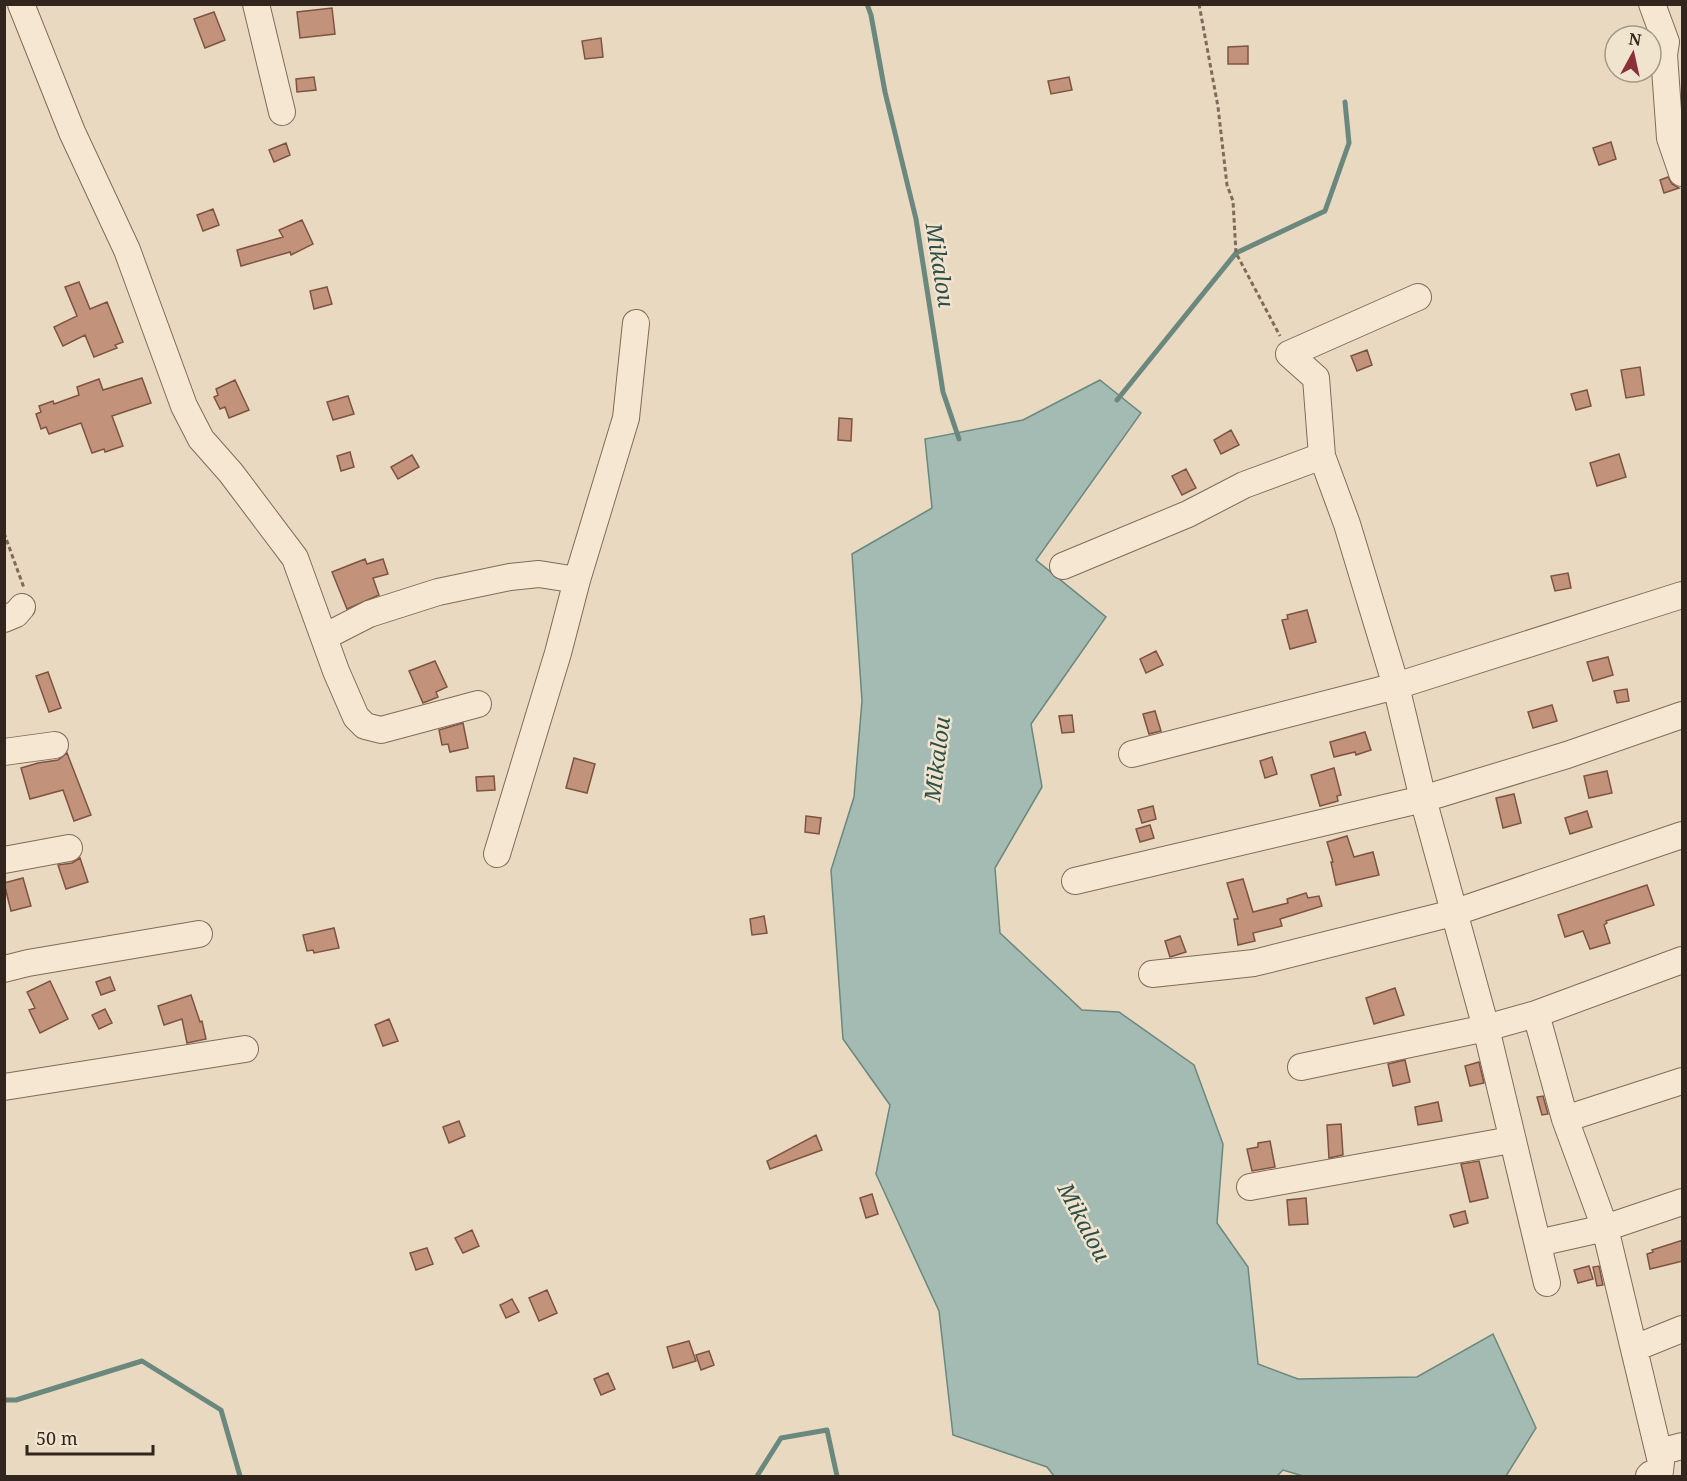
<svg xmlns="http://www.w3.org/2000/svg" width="1687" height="1481" font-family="'Noto Serif',serif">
<rect width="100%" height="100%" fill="#e9d9c0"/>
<path fill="#a3bbb2" stroke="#6b887e" stroke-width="1.5" d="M1100,380L1141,413L1036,560L1106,617L1031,724L1042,787L995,868L1000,933L1082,1010L1119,1012L1194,1065L1223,1144L1217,1223L1248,1267L1258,1364L1298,1379L1417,1377L1493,1334L1536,1428L1506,1476H1303L1283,1470L1277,1476H1054L1047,1467L953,1435L939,1311L876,1174L890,1105L843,1039L831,870L854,797L862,701L852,554L932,508L925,439L1023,420Z"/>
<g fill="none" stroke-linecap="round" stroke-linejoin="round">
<path stroke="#6b887e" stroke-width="5" d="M867,4L871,15L885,92L916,219L943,392L959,439
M1117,400L1236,253L1325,211L1349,143L1345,102
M4,1400H16L142,1361L221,1410L240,1476
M757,1476L781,1438L827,1430L837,1476"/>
</g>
<path fill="#c3927a" stroke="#7d5442" stroke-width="1.5" d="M332,8L335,34L300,38L297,12Z
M214,12L225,40L205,48L194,19Z
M601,38L603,57L585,59L582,41Z
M1248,46V64H1228V47Z
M314,77L316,90L297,92L296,79Z
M1069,77L1072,90L1051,94L1048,81Z
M1611,142L1616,159L1599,165L1593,148Z
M286,143L290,155L274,162L269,150Z
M1668,177L1672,184L1679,188L1664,193L1660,180Z
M213,209L219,225L203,231L197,215Z
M302,220L313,244L291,255L290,252L241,266L237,250L283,237L279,230Z
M79,282L90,309L107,302L123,342L115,345L117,348L94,357L85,335L63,346L54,327L77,316L65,287Z
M327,287L332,304L314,309L310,291Z
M1367,350L1372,365L1357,371L1351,356Z
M1640,367L1644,395L1626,398L1621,370Z
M142,378L151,403L112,416L123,446L105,452L104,449L92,453L81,423L49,434L46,427L41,429L36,414L41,412L39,406L53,401L54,404L79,395L77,387L99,379L103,390Z
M235,380L249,410L229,418L225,407L220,409L214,397L218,395L216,389Z
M1587,390L1591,406L1576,410L1571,394Z
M348,396L354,414L333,420L327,402Z
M839,418L852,419L851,441L838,440Z
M1231,430L1239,445L1221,454L1214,440Z
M350,452L354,467L341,471L337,456Z
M1619,454L1626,477L1597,486L1590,463Z
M412,455L419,467L398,479L391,467Z
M1186,469L1196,488L1182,495L1172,476Z
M365,559L367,564L383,559L388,574L373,578L379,595L347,609L332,572Z
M1568,573L1571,588L1555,591L1551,576Z
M1307,610L1316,642L1290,649L1282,620L1288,619L1287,615Z
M1156,651L1163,665L1146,673L1140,659Z
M1608,657L1613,675L1593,681L1587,662Z
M435,661L447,687L436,692L438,697L423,703L409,671Z
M48,672L61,708L49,712L36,676Z
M1627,689L1629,701L1617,703L1614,691Z
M1552,705L1557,721L1533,728L1528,712Z
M1155,711L1161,731L1149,734L1143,714Z
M1072,715L1074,732L1062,733L1059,716Z
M463,723L468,748L450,752L448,744L442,745L439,730Z
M1365,732L1371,750L1356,755L1355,752L1334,757L1330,742Z
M67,753L91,815L74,821L63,790L30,799L21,768L38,763L58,760Z
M1272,757L1277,774L1265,778L1260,761Z
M574,758L595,764L587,793L566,788Z
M1334,768L1341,795L1337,796L1338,801L1320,806L1311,775Z
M1607,771L1612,793L1589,798L1584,776Z
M494,776L495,790L477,791L476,777Z
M1514,794L1521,823L1503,828L1496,798Z
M1153,806L1156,819L1142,823L1138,810Z
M1587,811L1592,827L1570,834L1565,818Z
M806,816L821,818L819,834L805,832Z
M1150,825L1154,838L1140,842L1136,829Z
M1347,836L1354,857L1373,852L1379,875L1336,885L1331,862H1333L1327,842Z
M80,858L88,882L66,889L58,865L72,863Z
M23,878L31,906L11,911L4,883Z
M1243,879L1253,912L1288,903L1287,899L1306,893L1308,898L1319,896L1322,906L1280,919L1282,926L1253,933L1255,941L1238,945L1234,919H1238L1227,883Z
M1647,885L1654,905L1606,921L1607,923L1604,925L1610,943L1590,949L1583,931L1565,937L1558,915Z
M764,916L767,933L752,935L750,919Z
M334,928L339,948L314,953L313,950L307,951L303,935Z
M1180,936L1186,952L1170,957L1165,941Z
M110,977L115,990L101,995L96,982Z
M50,981L68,1019L40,1033L29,1010L35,1008L27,992Z
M1395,988L1404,1015L1374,1024L1366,998Z
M191,995L200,1022L202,1021L206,1039L187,1043L182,1019L164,1025L158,1006Z
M105,1009L112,1023L99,1029L92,1015Z
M389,1019L398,1041L383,1046L375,1025Z
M1405,1060L1410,1082L1393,1086L1388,1064Z
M1479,1062L1484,1083L1470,1086L1465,1066Z
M1543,1096L1548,1114L1542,1115L1537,1097Z
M1438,1102L1442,1121L1418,1125L1415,1107Z
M459,1121L465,1136L449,1143L443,1127Z
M1341,1124L1343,1155L1329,1158L1327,1125Z
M816,1135L822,1150L770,1169L767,1161Z
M1270,1141L1275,1167L1252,1171L1247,1149L1258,1147V1143Z
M1479,1161L1488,1198L1470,1202L1461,1164Z
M872,1194L878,1214L866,1218L860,1198Z
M1306,1198L1308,1224L1289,1225L1287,1200Z
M1465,1211L1468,1223L1454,1227L1450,1215Z
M472,1230L479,1246L463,1253L455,1238Z
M1683,1240V1261L1650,1269L1647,1254L1653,1252L1652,1250Z
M427,1248L433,1264L416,1270L410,1253Z
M1589,1266L1593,1279L1578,1283L1574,1270Z
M1599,1266L1603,1285L1597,1286L1593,1267Z
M547,1290L557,1313L539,1321L529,1298Z
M512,1299L519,1312L506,1318L500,1305Z
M689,1341L696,1361L673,1368L667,1347Z
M709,1351L714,1365L701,1370L696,1355Z
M608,1373L615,1389L601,1395L594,1379Z"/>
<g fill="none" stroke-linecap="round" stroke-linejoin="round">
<defs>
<path id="minor" d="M21,4L72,132L127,250L184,406L201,439L231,473L295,558L336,671L356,717L365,726L381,730L478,704
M256,4L282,112
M1652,4L1666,42L1664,55L1670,138L1682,173
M1418,297L1289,354L1316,378L1322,456L1347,524L1396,686L1423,799L1486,1028L1547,1283
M1063,566L1188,514L1244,485L1322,456
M4,619L16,614L22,607
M324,637L369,614L438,592L510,577L539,574L577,580
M4,752L55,745
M1132,754L1396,686L1682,595
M497,854L558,653L577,580L626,418L636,323
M4,860L69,848
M1075,881L1423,799L1567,755L1682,715
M4,969L28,963L199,934
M1152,974L1254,963L1453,913L1682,835
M1536,1014L1565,1119L1605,1228L1661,1462L1660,1471L1651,1474L1649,1476
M1301,1067L1486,1028L1536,1014L1682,960
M4,1087L245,1049
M1565,1119L1682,1081
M1250,1187L1511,1140
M1538,1243L1605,1228L1682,1202
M1635,1348L1682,1329
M1659,1452L1682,1446"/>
</defs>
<use href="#minor" stroke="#806b5a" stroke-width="28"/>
<path stroke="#806b5a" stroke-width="3" stroke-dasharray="4.5 3" stroke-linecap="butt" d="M1199,4L1218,107L1227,185L1233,201L1236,253L1280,336
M4,533L24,588"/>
<use href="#minor" stroke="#f5e7d2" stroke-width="26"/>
</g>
<g text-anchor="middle" stroke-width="5" stroke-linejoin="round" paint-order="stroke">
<g font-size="22" font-style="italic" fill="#2d4f4a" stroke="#f1e4cf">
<text transform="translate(940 265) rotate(81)" y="8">Mikalou</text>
<text transform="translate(937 759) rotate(-83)" y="8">Mikalou</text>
<text transform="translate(1084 1222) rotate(62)" y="8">Mikalou</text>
</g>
</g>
<rect width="1687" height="1481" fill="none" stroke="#31251d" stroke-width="12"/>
<g transform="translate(1633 54) rotate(8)"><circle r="28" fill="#f1e4cf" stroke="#a49888" stroke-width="1.5"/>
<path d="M0-4.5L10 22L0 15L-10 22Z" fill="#893039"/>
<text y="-9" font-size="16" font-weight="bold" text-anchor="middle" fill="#31251d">N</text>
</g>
<path d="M27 1445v9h126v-9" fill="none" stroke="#31251d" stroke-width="3"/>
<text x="36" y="1445" font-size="18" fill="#31251d" stroke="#f1e4cf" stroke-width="4.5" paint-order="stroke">50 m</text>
</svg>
